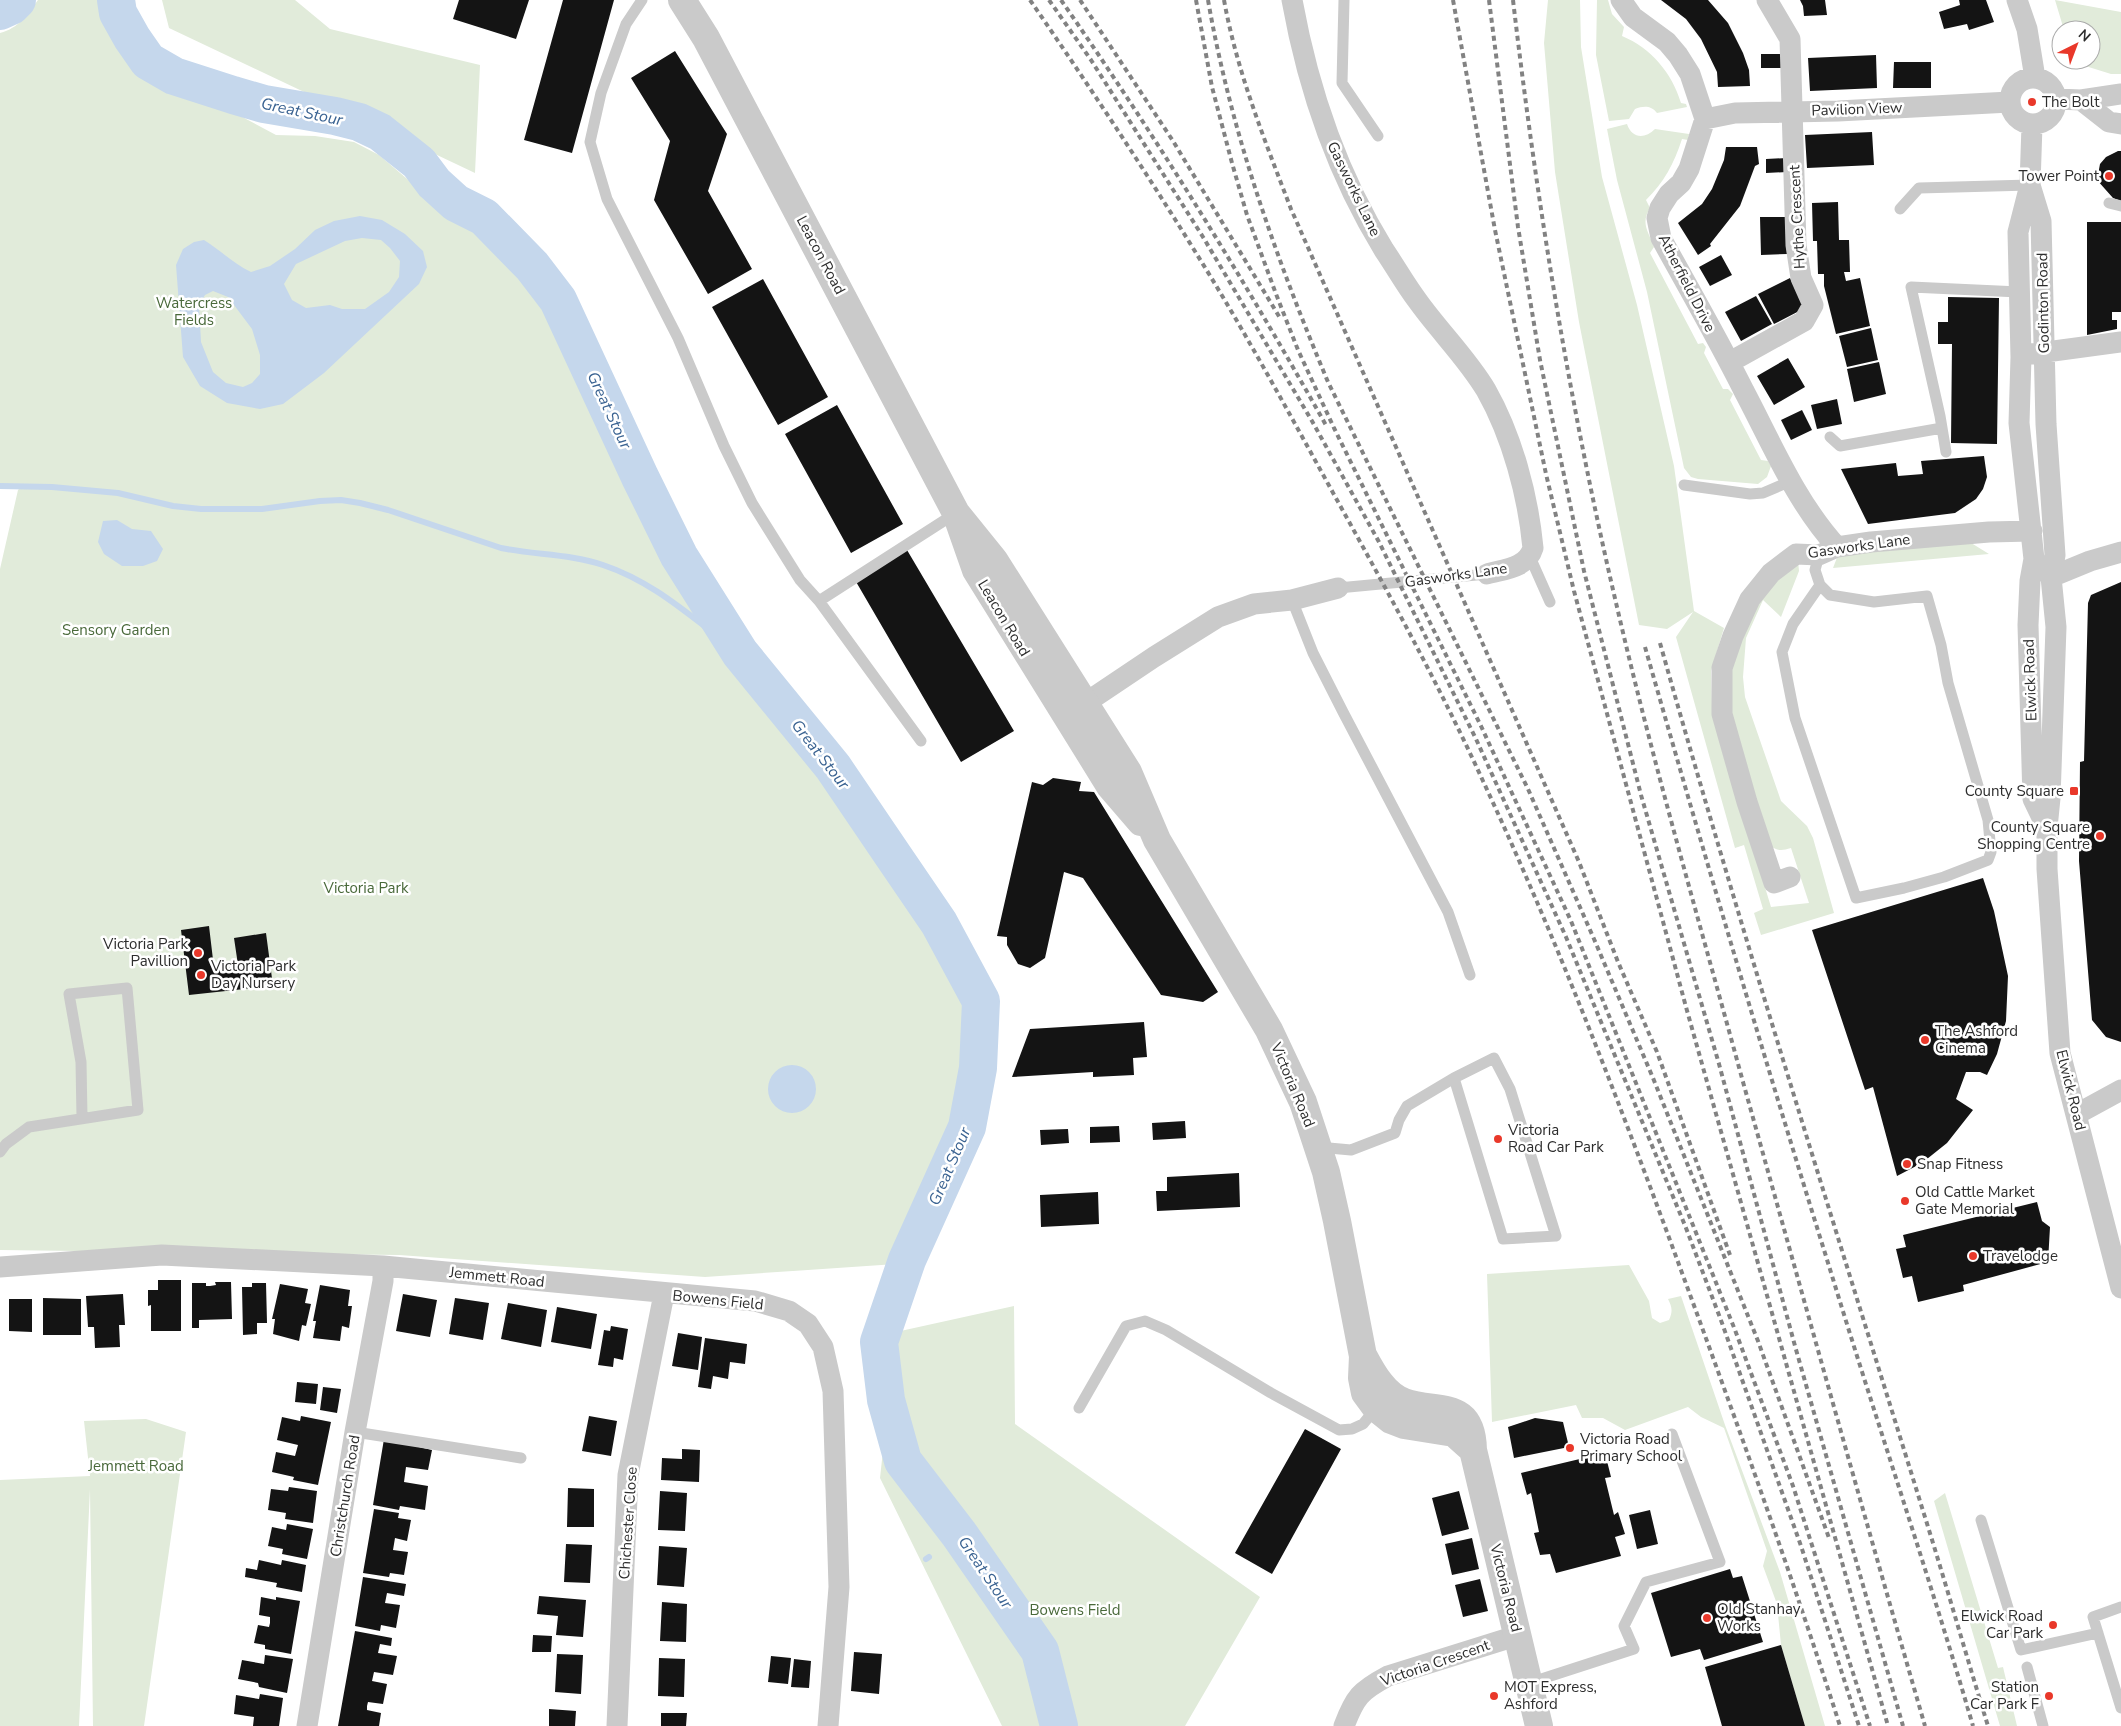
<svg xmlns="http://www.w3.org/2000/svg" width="2121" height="1726" font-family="'Nunito Sans',sans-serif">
<rect width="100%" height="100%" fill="#fff"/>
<path fill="#e1ebda" d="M38,0H105L112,31L120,52L131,64L153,79L201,95L276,135L315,136L354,142L379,155L446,212L491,240L513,261L552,316L611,443L645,523L706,619L709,631L778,708L800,738L877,850L955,972L969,1000L973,1021L967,1068L957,1125L896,1264L705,1277L399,1255L0,1250V569L18,490L22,486L0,487V33C19,28 27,15 38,0Z
M162,0H295L330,29L480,65L475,173L169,28Z
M1548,0H1580L1581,47L1602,177L1637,305L1674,466L1694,611L1724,628L1711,671L1712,706L1731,776L1771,907L1809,903L1791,848C1779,852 1775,850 1766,842L1735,737L1726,685L1755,597L1798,560L1799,571L1781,617L1763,600L1746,638L1743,677L1745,697L1781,801L1807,826L1813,838L1834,913L1761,935L1754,913L1763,909L1744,845L1735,848L1676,637L1693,612L1667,629L1639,625L1579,322L1555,172L1544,43Z
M1597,0H1608L1612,14L1624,27L1622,36C1651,48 1672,73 1681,103L1686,104L1687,107L1657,113C1651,105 1643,106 1635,109L1629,119L1609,121L1596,55Z
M2055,0L2121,12V74H2111L2079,64L2077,60H2091V30H2064Z
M1627,124C1632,139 1645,139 1655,129L1689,134L1688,140L1682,139C1674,164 1664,182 1646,200L1650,208C1640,224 1649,232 1654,247L1650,253L1698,344L1703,343L1706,347L1704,353L1723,389H1728L1733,394L1730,400L1761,460L1768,461L1771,466L1767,477L1758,484L1698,479L1691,477L1684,468L1647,292L1617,180L1607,129Z
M1968,541L1989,554L1833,568L1838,555Z
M1629,1265L1649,1301L1652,1318L1660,1323L1669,1320C1673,1311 1672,1307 1668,1299L1681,1296L1725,1425L1780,1572L1825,1726H1805L1781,1645L1777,1604L1763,1566L1767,1551L1724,1428L1701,1417L1688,1407L1625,1430L1603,1418H1582L1576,1405L1492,1422L1487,1274Z
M1014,1306L1015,1424L1260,1597L1185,1726H1002L880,1478L896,1332Z
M146,1419L186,1432L144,1726H93L90,1489L79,1726H0V1480L90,1476L84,1421Z
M1945,1493L1998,1668L2003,1667L2017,1726H2000L1934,1501Z"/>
<path fill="#c5d7ec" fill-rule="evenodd" d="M360,216L382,220L405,234L423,251L427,267L419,284L324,373L283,404L260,409L227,403L200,386L183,357L176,265L183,249L194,242L204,240C220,250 234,264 251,272L270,266L295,249L315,230L334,221ZM362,238L381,240L390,248L400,261L399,277L389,292L365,309H342L330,305L306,308L292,300L284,284L296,264L345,241ZM213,291L228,297L252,329L260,355V374L252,383L243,387L226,383L213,372L201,342L199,305L205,295Z
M117,520L132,529L151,531L163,549L157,561L143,566H122L104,554L98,542L103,521Z
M768 1089a24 24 0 1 1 48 0a24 24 0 1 1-48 0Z"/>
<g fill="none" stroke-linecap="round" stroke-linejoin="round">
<path stroke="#c5d7ec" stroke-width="6" d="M0,486L52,487L118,493L173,506L201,509H262L320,501L341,500L360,503L388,510L501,548C535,555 570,554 603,565C657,583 695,621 740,653
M952,1540L959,1534
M926,1559L929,1557"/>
<path stroke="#c5d7ec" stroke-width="38" d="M116,0L118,13L132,38L148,61L174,76L233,95L264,104L335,116L359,122L380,132L419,163L434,183L456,203L484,217L532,266L558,300L640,477L679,556L740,653L833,767L894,857L939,923L981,1001L978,1068L967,1127L907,1260L879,1342L886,1400L903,1461L959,1534L1040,1651L1059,1726
M0,11L11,6L17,0"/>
</g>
<path fill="#141414" d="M459,0H529L516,39L453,19Z
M563,0H614L572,153L524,140Z
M1661,0H1708L1728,23L1743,53L1749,70L1750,86L1718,87L1717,72L1701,39L1686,19Z
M1800,0H1825L1827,15L1804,16L1803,6Z
M1959,0H1986L1994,22L1969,30L1967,24L1944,29L1939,12L1960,5Z
M675,51L727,134L708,191L752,269L708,294L654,200L670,141L631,78Z
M1761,54H1781L1782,68H1761Z
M1876,55L1877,88L1810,91L1808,58Z
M1894,62H1931V88H1893Z
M1872,132L1874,165L1807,168L1805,135Z
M1726,147H1757L1759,164L1755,166L1740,206L1710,244L1711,246L1698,255L1678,223L1702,204L1712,189L1724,160Z
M2118,151H2121V201L2113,198L2097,180L2100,164L2106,157Z
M1787,158V172L1766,173V159Z
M1838,202L1839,240H1849L1850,272H1844L1846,281L1860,278L1870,326L1836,334L1824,286V274H1818L1817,241H1813L1812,203Z
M1760,217H1786L1787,254L1761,255Z
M2087,222H2121V312H2112V320H2117V329L2087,335Z
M1721,255L1732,275L1710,286L1699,267Z
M1790,278L1805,308L1774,324L1758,294Z
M763,279L828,397L778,425L712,307Z
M1756,296L1772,324L1741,341L1725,312Z
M1948,297L1999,298L1997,444L1951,443L1952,344H1938V322H1948Z
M1871,328L1878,360L1847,367L1839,336Z
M1788,358L1805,387L1774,405L1757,376Z
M1879,362L1886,394L1854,402L1847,369Z
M1837,399L1842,424L1817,429L1811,405Z
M837,405L903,524L851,553L785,434Z
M1802,410L1812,430L1791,440L1781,420Z
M1984,456L1987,477L1983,489L1976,499L1955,513L1868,524L1841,469L1896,463L1898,476L1923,474L1921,461Z
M907,550L1014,731L961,762L855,580Z
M2121,582V1042L2106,1037L2092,1020L2079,861L2080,762L2084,761L2088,603L2091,595Z
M1053,778L1081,782L1079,791L1094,792L1218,992L1203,1002L1161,995L1083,878L1064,872L1045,958L1030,968L1018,964L1007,945V937L997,936L1032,782L1043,785Z
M1983,878L1994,911L2008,976L2006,1021L1997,1054L1987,1075L1980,1072H1966L1956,1099L1973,1110L1947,1143L1922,1163L1897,1176L1873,1087L1865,1090L1812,930Z
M209,926L214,968L238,965L234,938L266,933L273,986L189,995L181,930Z
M1144,1022L1147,1057L1133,1058L1134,1075L1093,1077V1072L1012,1077L1030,1029Z
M1185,1121L1186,1138L1153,1140L1152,1123Z
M1119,1126L1120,1142L1090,1143V1127Z
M1068,1129L1069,1143L1041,1145L1040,1130Z
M1239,1173L1240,1207L1157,1211L1156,1191H1167V1177Z
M1098,1192L1099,1224L1041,1227L1040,1195Z
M2037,1202L2042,1221L2050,1227L2048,1262L1963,1285L1964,1291L1918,1302L1912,1276L1903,1278L1896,1249L1906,1247L1903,1235Z
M158,1280H181V1331H151V1305L148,1306V1290H158Z
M215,1282H231L232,1319L199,1320V1328H192V1283H206V1286H210L216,1285Z
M252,1283H266L267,1323H257V1334L243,1335L242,1287H252Z
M280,1284L308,1289L305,1303L311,1304L306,1326L302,1325L299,1341L273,1334L275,1319H272Z
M320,1285L350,1290L348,1306H352L349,1328L342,1326L340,1341L313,1338L316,1321H313Z
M123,1294L125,1325H119L120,1347L95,1348L94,1327H88L86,1296Z
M403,1294L437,1300L430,1337L396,1331Z
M43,1298L81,1299V1335H43Z
M455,1298L489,1303L483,1340L449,1334Z
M9,1299H32V1332L9,1331Z
M508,1303L547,1310L541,1347L501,1339Z
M557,1307L597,1314L591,1349L551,1342Z
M611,1326L628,1329L623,1360L614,1358L613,1367L598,1365L604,1330L610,1331Z
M678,1333L702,1337L698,1370L672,1366Z
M705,1338L747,1344L745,1364L730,1362L728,1379L713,1376L711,1389L698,1387Z
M297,1382L318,1384L316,1404L295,1402Z
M323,1387L341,1389L337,1413L320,1410Z
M301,1416L331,1422L318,1485L293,1480L294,1477L272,1472L276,1452L295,1456L298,1445L277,1440L282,1417L300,1421Z
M589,1416L617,1421L611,1456L582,1451Z
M1535,1418L1563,1422L1569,1447L1514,1458L1508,1427Z
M1305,1429L1341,1449L1272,1574L1235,1553Z
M384,1439L432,1450L428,1470L406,1467L404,1482L428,1486L425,1510L400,1506L399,1510L373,1505Z
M682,1449L700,1450L699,1482L661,1480L662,1458L682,1459Z
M1605,1453L1611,1477L1605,1478L1614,1515L1618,1512L1625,1534L1615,1537L1621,1556L1556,1573L1550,1554L1540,1555L1534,1533L1539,1532L1531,1493L1527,1495L1521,1473Z
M289,1487L317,1491L313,1523L285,1519L286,1513L268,1510L271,1489L288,1491Z
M568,1488L594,1489V1527H567Z
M660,1491L687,1493L685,1531L658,1530Z
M1459,1491L1469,1529L1442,1536L1432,1498Z
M374,1509L399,1513L398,1518L411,1520L407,1541L395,1538L393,1550L408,1552L404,1575L390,1573L389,1577L363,1573Z
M1650,1510L1658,1544L1637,1549L1629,1515Z
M287,1524L313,1529L307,1559L282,1554L283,1549L268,1546L272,1527L286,1530Z
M1472,1538L1479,1569L1452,1575L1445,1544Z
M566,1544L592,1545L590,1583L564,1582Z
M659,1546L687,1548L684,1587L657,1585Z
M259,1560L281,1565L282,1560L306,1565L302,1592L276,1587L277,1583L245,1577L246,1568L257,1570Z
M1730,1569L1733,1578L1742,1576L1763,1642L1704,1660L1700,1649L1671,1657L1651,1593Z
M363,1577L406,1584L404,1596L387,1593L385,1603L400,1605L396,1628L381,1625L380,1631L355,1626Z
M1480,1579L1488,1611L1463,1617L1455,1585Z
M539,1596L586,1600L583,1637L556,1635L558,1616L537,1614Z
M261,1597L276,1600V1597L300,1601L291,1654L265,1649V1645L254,1643L258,1625L269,1627L270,1623V1617L259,1615Z
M662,1602L687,1604L686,1642L660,1641Z
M355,1631L392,1638L391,1646L380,1644L378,1653L397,1656L393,1675L374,1672L372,1681L387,1684L383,1704L368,1702L367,1706V1710L381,1713L379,1726H338Z
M533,1635L552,1636L551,1652H532Z
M1781,1645L1805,1726H1722L1705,1667Z
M854,1652L882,1654L879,1694L851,1691Z
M557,1654L583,1655L581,1694L555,1692Z
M265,1655L293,1659L287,1693L259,1687L258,1683L238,1679L242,1660L264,1664Z
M771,1656L791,1658L788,1684L768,1682Z
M659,1658L685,1659L684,1697L658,1696Z
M794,1659L811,1661L809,1688L791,1687Z
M260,1694L283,1698L279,1726H253L254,1717L234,1714L236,1695L259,1699Z
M549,1709L576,1711L575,1726H549Z
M661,1713H687L686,1726H661Z"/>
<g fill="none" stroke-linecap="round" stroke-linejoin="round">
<path stroke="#cacaca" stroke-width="11" d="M642,0L626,24L601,93L590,142L607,199L678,338L724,446L752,503L800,580L819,601L921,741
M1344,0L1342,83L1378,136
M2109,203L2121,206
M1900,209L1919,188L2030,185
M1830,437L1840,446L1942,428
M1946,452L1940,416L1911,287L2019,292
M1684,485L1750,494L1763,493L1791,481
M1819,555L1815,570L1820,585L1830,595L1874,602L1927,596L1941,645L1948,683L1988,820L1991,852L1988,860L1944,877L1904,888L1856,898L1795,718L1782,652L1793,624L1820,585
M1530,557L1550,602
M1338,588L1487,574
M1292,600L1313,653L1343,712L1448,912L1470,975
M819,601L956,513
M1318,1147L1351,1150L1395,1133L1399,1120L1407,1106L1454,1078L1494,1058L1510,1089L1556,1236L1503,1239L1454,1078
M0,1152L6,1144L29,1127L138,1110L127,988L69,994L81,1062L82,1117
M1079,1408L1126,1326L1145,1321L1166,1330L1271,1393L1339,1430L1352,1429L1363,1424L1377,1407
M355,1432L521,1458
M1981,1520L2021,1650L2098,1633
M2121,1607L2093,1617L2121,1708
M2027,1667L2043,1726
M1529,1683L1634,1649L1624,1626L1646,1582L1720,1562L1672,1434"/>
<path stroke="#cacaca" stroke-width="21" d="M1292,0C1308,89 1336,172 1384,250C1395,266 1405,284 1417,300C1439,331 1467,358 1486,390C1512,436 1528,495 1533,548C1527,568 1505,569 1487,574
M1621,0L1633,17L1667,42L1678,55L1690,74L1705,119L1689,169L1681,183L1669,194L1660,208L1657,218L1661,238C1689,289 1718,339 1744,391C1772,444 1796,502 1837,547
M2017,0L2027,29L2035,78
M2010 101a23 23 0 1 1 46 0a23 23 0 1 1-46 0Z
M2057,99L2081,100L2121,94
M2081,100L2109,122L2121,124
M1705,119L1735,113L1838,111L2010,102
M2032,125L2030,185L2018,232L2021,357L2019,423L2034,559L2030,581L2028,625L2033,799L2047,828
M2030,185L2041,221L2046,424L2055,555L2051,577L2056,627L2050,798L2047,828V869L2060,1053L2121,1288
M2031,354L2121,342
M1730,362L1804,321L1813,305L1801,278L1796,245L1790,39L1767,0
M2051,577L2090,561L2121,552
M1072,712L1154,657L1218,617L1254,604L1292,600L1338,588
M1790,877L1774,883L1747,802L1722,714V668L1733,636L1750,599L1771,573L1796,554L1819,555L1837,547L1871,542L1989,532L2032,531
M2077,1114L2121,1090
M0,1267L162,1255L383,1266L755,1301L789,1311L808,1324L823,1347L833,1391L839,1587L828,1726
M307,1726L355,1432L383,1281V1266
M617,1726L628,1475L664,1294
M1344,1726C1355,1697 1360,1691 1388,1676L1519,1635"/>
<path stroke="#cacaca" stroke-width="28" d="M682,0L706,38L956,513L976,570L1110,786L1141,822
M956,513L994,560L1128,772L1157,840L1269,1030L1303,1102L1326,1172L1337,1221L1363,1356L1362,1378L1365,1393L1376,1408L1391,1420L1404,1425L1454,1433L1473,1450
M1364,1357C1373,1374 1385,1395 1404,1402C1439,1414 1472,1399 1473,1450L1539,1726"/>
<path stroke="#828282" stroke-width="4" stroke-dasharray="5 4" stroke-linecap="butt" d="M1030,0C1092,90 1152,181 1209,274C1254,348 1295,424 1337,500C1388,592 1439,685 1483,781C1559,944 1623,1112 1685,1281C1739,1428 1792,1576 1840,1726
M1049,0L1091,60L1203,237L1312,421L1379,542L1476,739L1566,937L1686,1228L1722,1323L1801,1546L1859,1726
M1061,0C1157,138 1245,281 1327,427
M1080,0L1173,141L1280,318
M1196,0L1212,87L1232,163L1247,215L1276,294L1298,350L1334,428L1481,726L1571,921L1735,1330L1793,1486L1870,1726
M1208,0C1231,132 1276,258 1328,382L1528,789L1594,939L1653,1078L1758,1341L1829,1538
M1224,0C1237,72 1265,141 1291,209L1579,862L1618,962L1657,1052L1730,1255
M1453,0L1495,230L1546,474L1574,591L1686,1007L1888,1726
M1489,0L1518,227L1540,360L1584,571L1641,795L1719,1064L1795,1346L1903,1726
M1513,0C1537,204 1570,407 1617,607C1654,767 1700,924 1743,1082C1803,1297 1863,1512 1925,1726
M1660,643C1742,935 1834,1224 1924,1514C1946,1584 1966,1655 1988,1726
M1645,647C1704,854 1765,1061 1829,1266C1876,1420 1928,1572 1973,1726"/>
</g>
<g fill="#e9382a" stroke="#fff" stroke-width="2">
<circle cx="2032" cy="102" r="5"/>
<circle cx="2109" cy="176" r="5"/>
<rect x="2069" y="786" width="10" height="10" rx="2.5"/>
<circle cx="2100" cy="836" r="5"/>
<circle cx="198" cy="953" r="5"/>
<circle cx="201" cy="975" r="5"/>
<circle cx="1925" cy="1040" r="5"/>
<circle cx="1498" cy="1139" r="5"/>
<circle cx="1907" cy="1164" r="5"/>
<circle cx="1905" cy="1201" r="5"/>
<circle cx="1973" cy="1256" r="5"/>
<circle cx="1570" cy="1448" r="5"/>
<circle cx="1707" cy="1618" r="5"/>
<circle cx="2053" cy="1625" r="5"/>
<circle cx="1494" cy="1696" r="5"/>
<circle cx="2049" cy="1696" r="5"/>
</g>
<g text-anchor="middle" stroke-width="5" stroke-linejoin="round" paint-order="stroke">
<g font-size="15" fill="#2d2d2d" stroke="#fff" text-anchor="start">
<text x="2042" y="107">The Bolt</text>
<text x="2099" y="181" text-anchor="end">Tower Point</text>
<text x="2064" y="796" text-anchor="end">County Square</text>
<text x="2090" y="832" text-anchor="end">County Square<tspan x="2090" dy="17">Shopping Centre</tspan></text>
<text x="188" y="949" text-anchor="end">Victoria Park<tspan x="188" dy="17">Pavillion</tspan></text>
<text x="211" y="971">Victoria Park<tspan x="211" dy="17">Day Nursery</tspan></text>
<text x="1935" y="1036">The Ashford<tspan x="1935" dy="17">Cinema</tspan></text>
<text x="1508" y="1135">Victoria<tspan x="1508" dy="17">Road Car Park</tspan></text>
<text x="1917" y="1169">Snap Fitness</text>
<text x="1915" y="1197">Old Cattle Market<tspan x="1915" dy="17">Gate Memorial</tspan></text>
<text x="1983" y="1261">Travelodge</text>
<text x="1580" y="1444">Victoria Road<tspan x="1580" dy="17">Primary School</tspan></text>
<text x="1717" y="1614">Old Stanhay<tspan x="1717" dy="17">Works</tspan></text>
<text x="2043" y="1621" text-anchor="end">Elwick Road<tspan x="2043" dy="17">Car Park</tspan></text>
<text x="1504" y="1692">MOT Express,<tspan x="1504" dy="17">Ashford</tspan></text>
<text x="2039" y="1692" text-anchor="end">Station<tspan x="2039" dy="17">Car Park F</tspan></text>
</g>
<g font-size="15" fill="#2d2d2d" stroke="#fff">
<text transform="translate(1857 109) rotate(-2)" y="5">Pavilion View</text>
<text transform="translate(1354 189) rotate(64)" y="5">Gasworks Lane</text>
<text transform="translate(1797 217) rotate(-93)" y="5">Hythe Crescent</text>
<text transform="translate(821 255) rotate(62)" y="5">Leacon Road</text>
<text transform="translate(1687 283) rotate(63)" y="5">Atherfield Drive</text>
<text transform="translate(2043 303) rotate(-91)" y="5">Godinton Road</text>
<text transform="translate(1859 546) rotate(-8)" y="5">Gasworks Lane</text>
<text transform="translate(1456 575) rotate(-8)" y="5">Gasworks Lane</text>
<text transform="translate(1004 618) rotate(59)" y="5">Leacon Road</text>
<text transform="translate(2030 680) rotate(-92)" y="5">Elwick Road</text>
<text transform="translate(1293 1085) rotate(67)" y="5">Victoria Road</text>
<text transform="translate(2071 1090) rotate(76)" y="5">Elwick Road</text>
<text transform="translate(497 1277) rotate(6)" y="5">Jemmett Road</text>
<text transform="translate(718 1300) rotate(6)" y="5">Bowens Field</text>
<text transform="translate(345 1496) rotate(-81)" y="5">Christchurch Road</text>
<text transform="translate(628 1523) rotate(-86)" y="5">Chichester Close</text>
<text transform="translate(1506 1588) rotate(76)" y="5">Victoria Road</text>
<text transform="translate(1435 1663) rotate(-19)" y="5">Victoria Crescent</text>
</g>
<g font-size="15" fill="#49693a" stroke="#fff">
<text x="194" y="308">Watercress<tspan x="194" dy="17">Fields</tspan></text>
<text x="116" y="635">Sensory Garden</text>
<text x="366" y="893">Victoria Park</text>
<text x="136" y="1471">Jemmett Road</text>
<text x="1075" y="1615">Bowens Field</text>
</g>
<g font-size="16" font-style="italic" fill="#396291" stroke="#fff">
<text transform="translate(302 111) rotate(12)" y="6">Great Stour</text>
<text transform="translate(610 410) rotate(65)" y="6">Great Stour</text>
<text transform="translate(821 754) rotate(52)" y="6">Great Stour</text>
<text transform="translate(949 1166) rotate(-67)" y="6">Great Stour</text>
<text transform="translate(986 1572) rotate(56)" y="6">Great Stour</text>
</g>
</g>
<g transform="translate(2076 45) rotate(42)"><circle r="24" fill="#ffffff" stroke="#ababab"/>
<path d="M0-4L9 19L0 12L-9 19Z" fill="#e9382a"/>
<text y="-8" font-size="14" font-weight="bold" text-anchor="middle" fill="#2d2d2d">N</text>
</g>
</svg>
